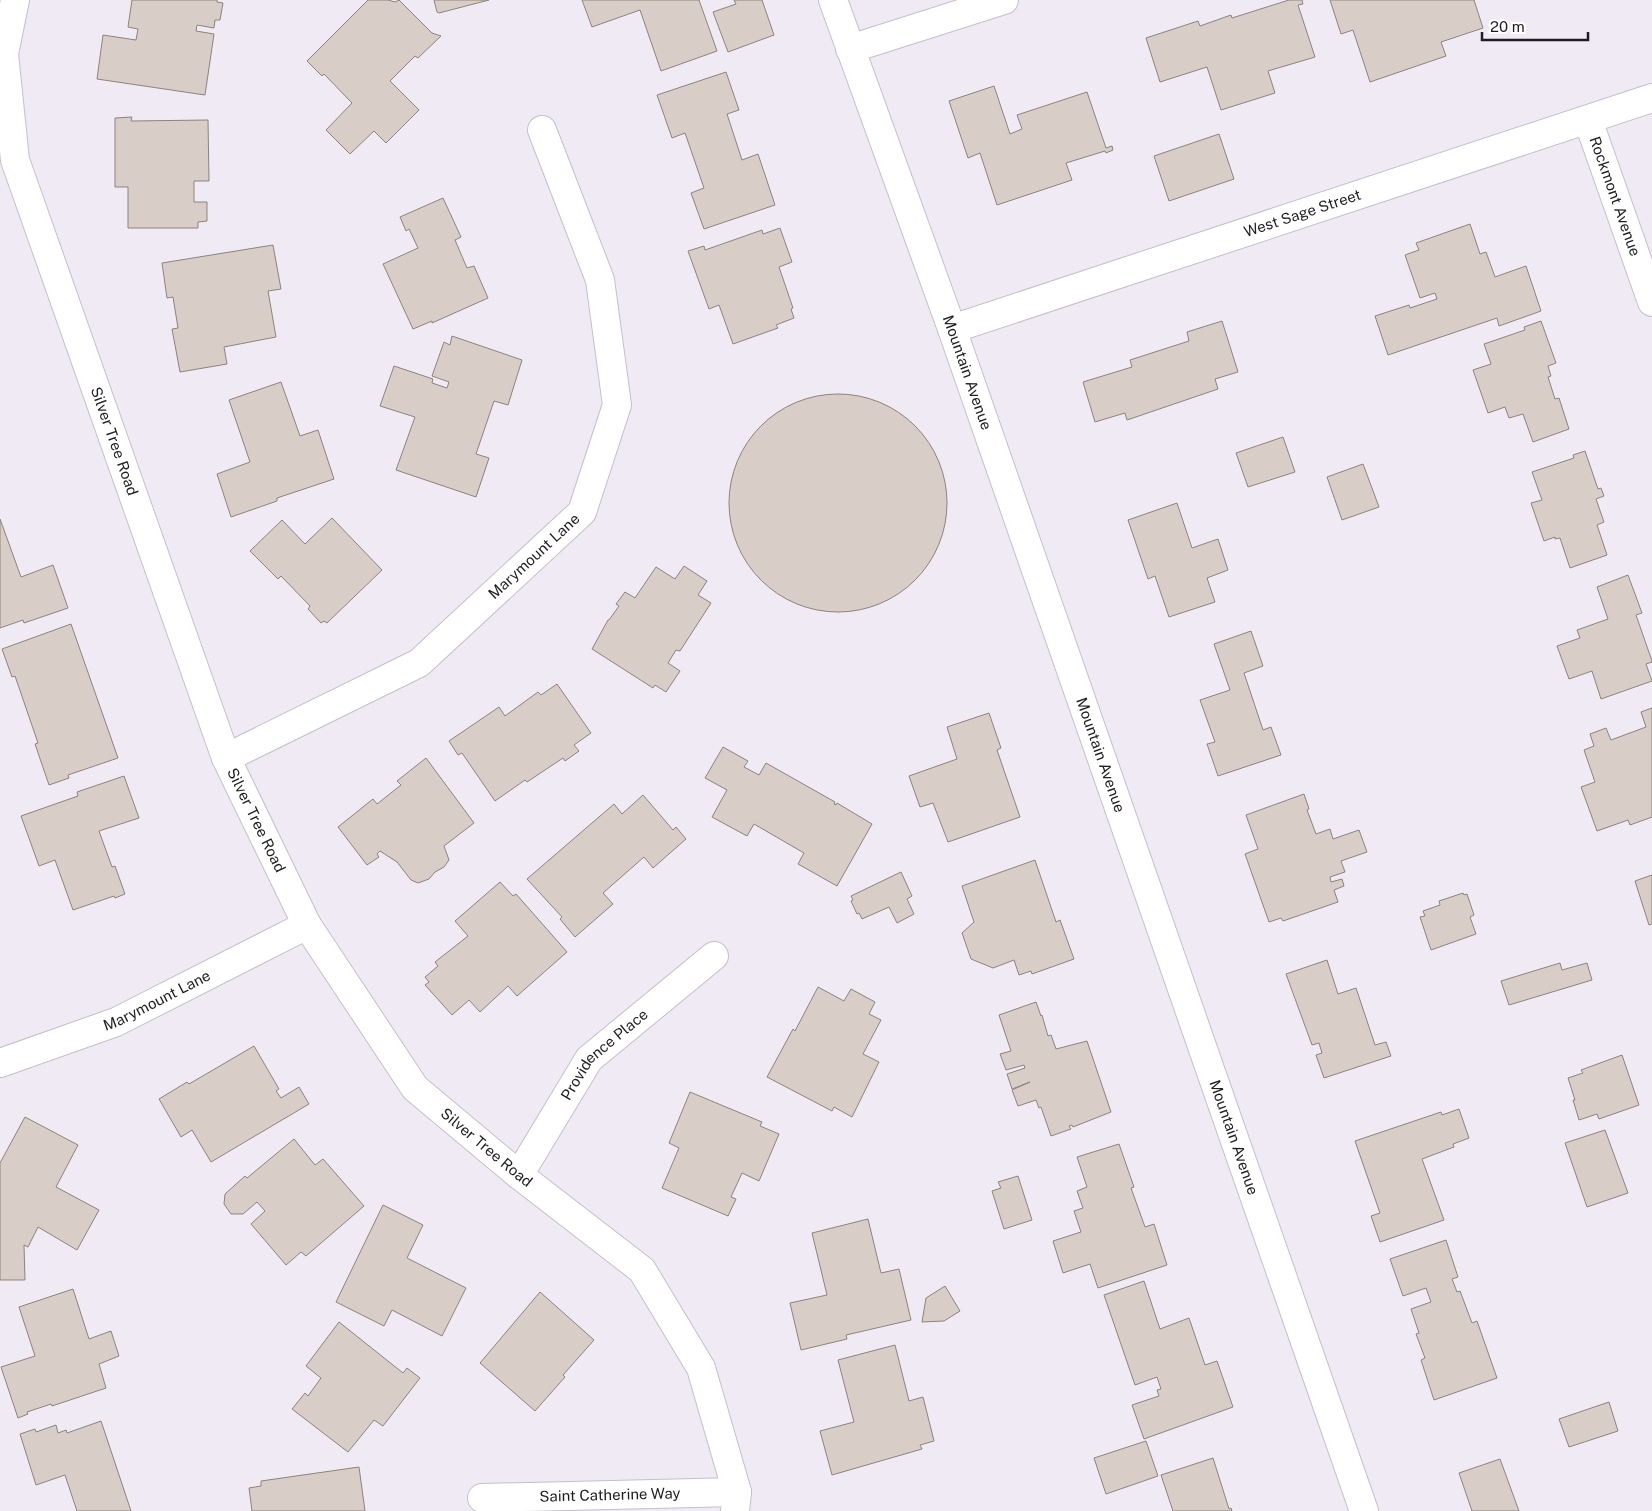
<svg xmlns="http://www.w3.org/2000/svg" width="1652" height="1511" font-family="'Public Sans',sans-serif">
<rect width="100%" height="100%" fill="#f0eaf5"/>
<path fill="#d8cec7" stroke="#8d837d" d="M132,0H217V2L223,3L220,20H215L214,28L197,25L196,31L214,34L205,95L97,79L103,35L136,40L138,29L128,27Z
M368,0H388L395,2L399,0L432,33L441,36L418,58L415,56L390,81L419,110L386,143L374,131L350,154L326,130L352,103L324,74L322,76L307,61Z
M434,0H489L439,13L437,12Z
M582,0H699L717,51L661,71L640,10L592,27Z
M734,0H762L774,35L728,52L713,12L736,4Z
M1289,0H1302L1303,4L1298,5L1315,57L1268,71L1275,93L1221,110L1207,67L1160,82L1146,38L1198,21L1200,26L1231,15L1232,18Z
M1330,0H1474L1483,28L1441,42L1446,56L1370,82L1353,30L1341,34Z
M726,72L739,110L727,114L742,160L758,154L775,205L704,229L691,193L704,188L685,133L672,138L657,95Z
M994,86L1010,134L1022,129L1017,115L1087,92L1106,148L1112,146L1113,150L1106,153L1105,151L1066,163L1072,180L997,205L980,153L968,158L949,101Z
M132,117L131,121L208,120L209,181H194V202H207V221L198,222V228H128V187H115V118Z
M1219,134L1234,179L1169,201L1154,156Z
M443,198L461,237L455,240L467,268L474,266L488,298L432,323V321L413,329L383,264L418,248L409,229L406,231L400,217Z
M1470,224L1480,254L1486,252L1495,277L1526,266L1541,311L1499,326L1497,318L1388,355L1375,316L1409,305L1410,308L1437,299L1435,293L1420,298L1405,255L1419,250L1416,243Z
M780,228L792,262L779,267L793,308L791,309L794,318L776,325L778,328L733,344L719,305L709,309L688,251L704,246L705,250L762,230L763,234Z
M273,245L281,289L268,291L276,337L224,347L227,364L180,372L172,329L178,328L173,297L167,298L162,263Z
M1222,321L1238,372L1215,379L1218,389L1127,420L1125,413L1095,422L1083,382L1132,367L1130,360L1189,341L1187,332Z
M1541,321L1556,363L1548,366L1551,376L1548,377L1555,399L1559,398L1569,429L1533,442L1523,414L1509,418L1505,407L1488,413L1473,370L1491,364L1484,344L1525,330L1524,327Z
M452,336L522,360L508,405L494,401L476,454L489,458L476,497L396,470L415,417L380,406L394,366L433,379L432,383L447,388L449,382L432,376L444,342L450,345Z
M281,382L300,436L318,430L334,479L277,498V501L231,517L217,474L250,462L229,400Z
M729 503a109 109 0 1 1 218 0a109 109 0 1 1-218 0Z
M1283,437L1295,472L1248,487L1236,453Z
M1585,451L1598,489L1601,488L1604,496L1596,499L1604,522L1597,525L1607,555L1570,568L1560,538L1555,539V537L1544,541L1531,503L1542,500L1532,472L1574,458L1573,455Z
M1363,464L1379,507L1342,520L1327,477Z
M1177,503L1192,548L1218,539L1228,570L1207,578L1215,602L1169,617L1155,576L1148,579L1128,520Z
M332,518L382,570L327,623L324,621L321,623L308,609L310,606L281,576L278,579L250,551L282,520L305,544Z
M0,519L21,577L53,565L68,608L24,623L23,620L0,628Z
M684,566L707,581L698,595L711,603L680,651L676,650L668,663L680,671L666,692L655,685L653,688L592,649L608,620H609L619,606L616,604L625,592L635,598L656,567L675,579Z
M1628,575L1642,613L1636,615L1652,661V662L1646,664L1652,681L1601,699L1592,671L1569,679L1557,646L1580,638L1577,630L1608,619L1597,587Z
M71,624L118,758L68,775L69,778L49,785L35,744L38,743L15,676L12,677L2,649Z
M1251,631L1263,666L1244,673L1263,730L1271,727L1281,755L1218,776L1207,744L1215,742L1200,700L1230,690L1214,644Z
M557,684L591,733L574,745L579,751L565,761L563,758L527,782L525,780L495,801L462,753L458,755L449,741L499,707L505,716L538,692L541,695Z
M1652,708V817L1630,825L1628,820L1597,831L1581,787L1595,782L1584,750L1594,746L1590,734L1606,728L1611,740L1646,727L1641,712Z
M989,713L1001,748L997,750L1020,817L948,842L933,803L920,807L909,776L957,759L947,727Z
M723,747L748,761L744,767L759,775L766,763L835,802L834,804L836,805L837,803L872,824L837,886L798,864L804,853L754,824L747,836L712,817L727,790L705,778Z
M426,758L474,823L444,846L449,860L444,867L435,872L429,879L418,883L411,880L397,862L380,851L377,854L379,857L367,865L338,827L373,799L377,804L401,785L397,781Z
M124,776L139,818L99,831L112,867L115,866L125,894L115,898L114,896L73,910L55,860L39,866L21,816L78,796L77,792Z
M1304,794L1309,809L1307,810L1316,834L1330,829L1333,839L1359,830L1367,852L1341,861L1345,872L1330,877L1331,882L1342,879L1344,886L1334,890L1338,902L1283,921L1281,918L1269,922L1245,854L1258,849L1246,815Z
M643,795L673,830L676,827L686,839L653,868L644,857L603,893L613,904L575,937L560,919L562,917L527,879L614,804L622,814Z
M1035,860L1056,922L1060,920L1074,959L1032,974L1031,971L1019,975L1014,960L993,968L971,959L962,933L974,922L962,886Z
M901,872L912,896L907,899L914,914L897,923L889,907L862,919L859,913L857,914L851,901L853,900L851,896Z
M1652,875V924L1649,925L1635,881Z
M500,882L513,896L516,894L567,952L517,996L508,986L480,1012L469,1000L452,1015L425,985L429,982L425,977L438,966L435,962L468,936L455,921Z
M1463,893L1464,895L1467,894L1474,915L1470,917L1476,934L1431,950L1420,917L1425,916L1423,911L1440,905L1439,901Z
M1327,960L1338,994L1356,988L1375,1045L1386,1042L1391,1056L1324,1078L1316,1055L1322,1053L1319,1043L1312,1045L1286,974Z
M1560,963L1562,970L1587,963L1592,980L1509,1005L1501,981Z
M818,987L844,1001L851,989L875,1002L869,1014L881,1020L863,1054L879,1062L852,1117L834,1107L832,1111L767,1077L793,1029L795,1031Z
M1036,1002L1041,1016L1042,1015L1048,1036L1051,1035L1056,1049L1087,1041L1111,1112L1073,1127L1072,1125L1069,1126L1071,1129L1051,1136L1041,1107L1039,1108L1036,1100L1018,1106L1012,1090L1030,1082L1012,1089L1007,1074L1025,1068L1024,1065L1006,1070L1000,1054L1011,1051L999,1015Z
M254,1046L279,1089L276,1091L281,1098L299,1087L309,1104L211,1162L192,1130L181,1137L159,1099L187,1082L189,1084Z
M1622,1055L1639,1105L1599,1119L1597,1114L1579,1120L1573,1100H1575L1568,1078L1583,1073L1581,1070Z
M690,1092L762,1122L760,1126L779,1134L759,1181L742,1173L731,1197L736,1199L728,1216L662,1188L679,1148L669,1143Z
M1459,1109L1469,1138L1453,1144L1454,1147L1422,1159L1444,1220L1380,1242L1371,1216L1380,1213L1355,1141L1441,1112L1442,1115Z
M25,1117L78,1145L56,1187L99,1210L77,1250L38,1227L28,1247L24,1245L25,1280H0V1163Z
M1605,1130L1628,1193L1587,1207L1565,1143Z
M294,1139L315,1165L323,1159L364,1206L306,1256L301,1252L286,1265L251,1224L265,1211L257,1202L243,1214H231L224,1204L225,1194L245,1176L247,1178Z
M1119,1144L1134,1187L1131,1188L1145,1227L1154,1224L1167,1265L1098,1288L1090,1264L1063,1273L1053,1241L1081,1232L1074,1211L1083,1208L1077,1191L1087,1187L1077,1157Z
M1018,1176L1032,1220L1004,1229L992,1191L1001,1188L998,1182Z
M383,1205L423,1225L407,1258L466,1288L442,1336L392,1310L384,1326L336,1302Z
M868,1219L881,1273L899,1269L911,1320L846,1335L847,1339L801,1350L790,1303L827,1295L812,1233Z
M1446,1240L1458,1277L1452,1279L1457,1292L1460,1291L1472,1323L1477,1321L1497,1378L1434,1400L1421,1360L1425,1358L1416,1334L1419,1333L1411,1309L1431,1302L1426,1288L1403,1296L1390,1259Z
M1144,1281L1160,1329L1189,1318L1205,1365L1217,1361L1233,1407L1144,1439L1132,1405L1159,1396L1157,1390L1161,1389L1157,1377L1135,1385L1104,1295Z
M945,1286L960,1311L944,1321L922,1322L926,1298Z
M73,1289L89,1339L111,1331L119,1356L99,1364L106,1388L52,1406L51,1404L27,1412L28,1414L18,1418L1,1367L35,1356L19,1307Z
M540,1292L594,1340L563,1375L565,1377L535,1411L480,1363Z
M339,1322L403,1373L407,1368L420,1378L383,1426L374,1420L348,1452L292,1409L305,1393L308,1396L321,1378L306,1366Z
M895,1345L909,1401L923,1397L934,1441L920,1445L922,1449L832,1475L820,1431L854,1422L838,1360Z
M1609,1402L1618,1431L1569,1447L1559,1419Z
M101,1421L131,1511H77L65,1475L36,1485L20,1434L35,1429L36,1432L56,1425L58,1433L66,1430L67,1433Z
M1146,1441L1158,1476L1106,1494L1094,1458Z
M1213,1458L1229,1509L1231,1508L1232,1511H1173L1161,1475Z
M1500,1459L1519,1511H1472L1459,1473Z
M359,1467L365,1511H252L249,1488L261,1486V1481Z"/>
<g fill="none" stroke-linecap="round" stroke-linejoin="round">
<defs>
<g id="street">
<path id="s1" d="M15,0L4,54L15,160L226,758L307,925L415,1088L519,1175L642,1270L701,1368L737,1492L735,1511"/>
<path d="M850,49L1004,0"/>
<path id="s2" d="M1588,120L1652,302"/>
<path id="s3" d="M952,329L1652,98"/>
<path id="s4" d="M226,758L419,663L582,512L617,405L600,280L542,130"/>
<path id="s5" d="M0,1063L116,1022L307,925"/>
<path id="s6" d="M519,1175L589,1059L714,956"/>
<path id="s7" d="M482,1498L737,1492"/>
</g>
<g id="secondary">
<path id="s8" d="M833,0L952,329L1364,1511"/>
</g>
</defs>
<use href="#street" stroke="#c5bfc9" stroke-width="30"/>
<use href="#secondary" stroke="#c5bfc9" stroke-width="30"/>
<use href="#street" stroke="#fff" stroke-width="28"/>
<use href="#secondary" stroke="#fff" stroke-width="28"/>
</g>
<g text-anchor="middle" stroke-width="4.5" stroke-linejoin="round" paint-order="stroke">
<g font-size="15" fill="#1f1d21" stroke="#fff">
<text dy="5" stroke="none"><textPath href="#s2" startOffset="81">Rockmont Avenue</textPath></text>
<text dy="5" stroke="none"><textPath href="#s3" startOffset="369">West Sage Street</textPath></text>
<text dy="5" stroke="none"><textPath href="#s8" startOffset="396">Mountain Avenue</textPath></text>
<text dy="5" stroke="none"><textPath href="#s1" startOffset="460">Silver Tree Road</textPath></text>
<text dy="5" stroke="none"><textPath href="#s4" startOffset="372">Marymount Lane</textPath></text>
<text dy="5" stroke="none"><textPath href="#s8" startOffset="801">Mountain Avenue</textPath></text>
<text dy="5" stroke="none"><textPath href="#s1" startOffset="865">Silver Tree Road</textPath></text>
<text dy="5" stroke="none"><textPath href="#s5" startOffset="169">Marymount Lane</textPath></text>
<text dy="5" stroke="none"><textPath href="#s6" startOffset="149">Providence Place</textPath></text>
<text dy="5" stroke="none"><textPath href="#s8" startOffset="1206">Mountain Avenue</textPath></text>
<text dy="5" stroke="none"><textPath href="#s1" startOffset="1270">Silver Tree Road</textPath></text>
<text dy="5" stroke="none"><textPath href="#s7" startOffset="128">Saint Catherine Way</textPath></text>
</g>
</g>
<path d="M1482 32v8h106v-8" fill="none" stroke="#1f1d21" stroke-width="2.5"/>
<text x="1490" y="32" font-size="15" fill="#1f1d21" stroke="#ffffff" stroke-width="4" paint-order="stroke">20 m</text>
</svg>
